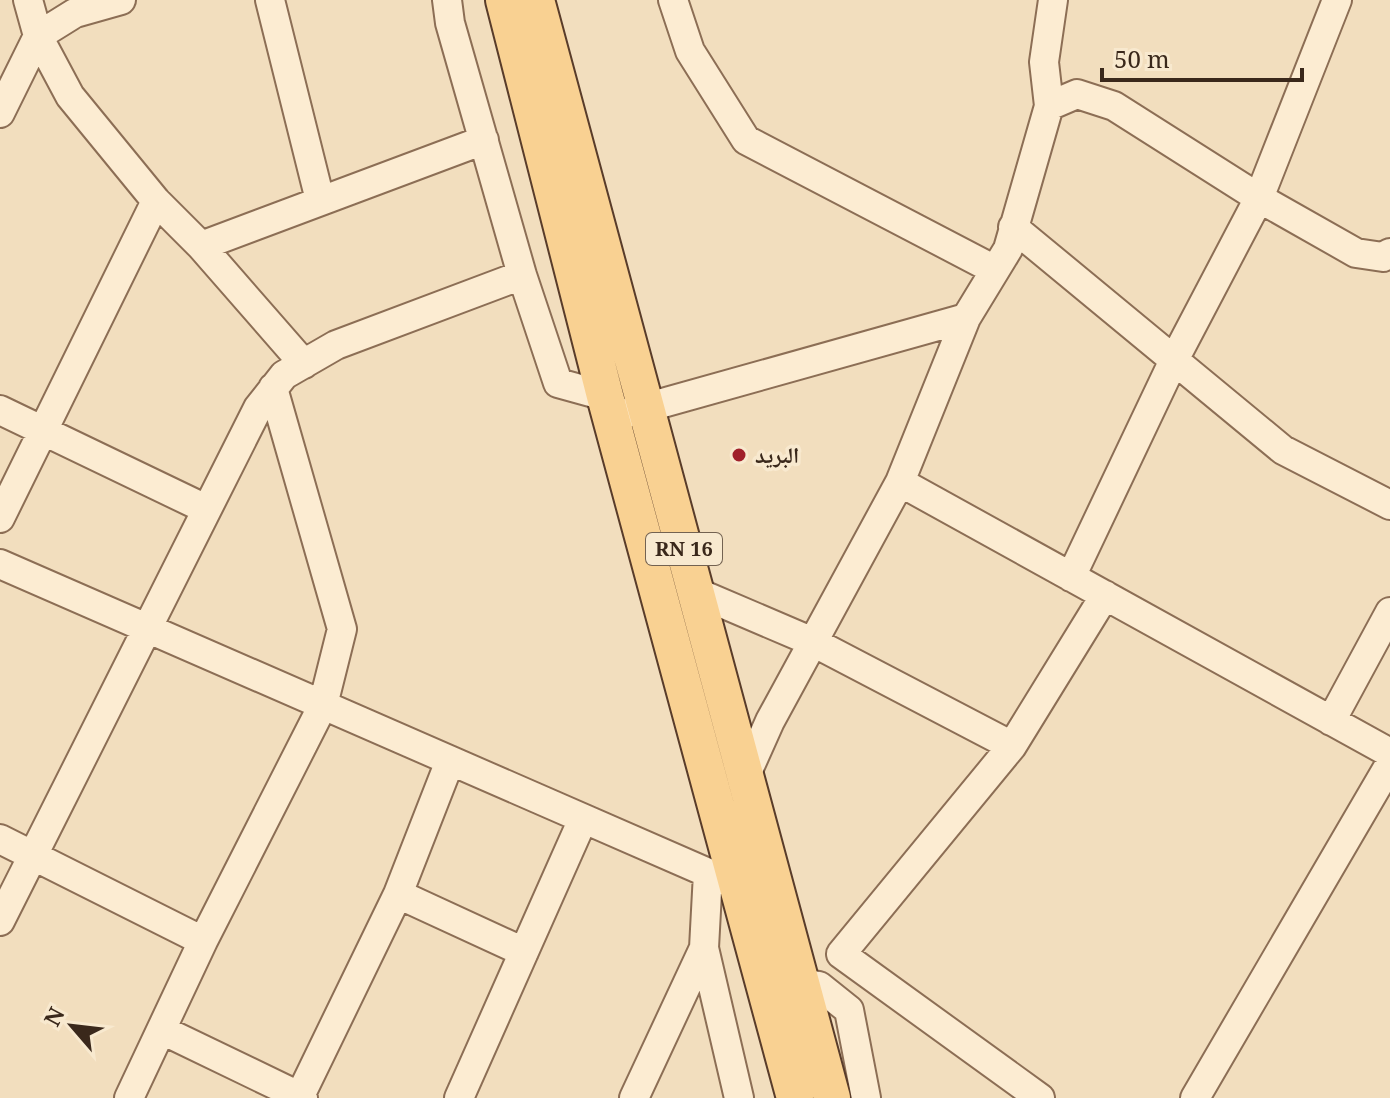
<svg xmlns="http://www.w3.org/2000/svg" width="1390" height="1098" font-family="'Noto Serif','Noto Naskh Arabic',serif">
<rect width="100%" height="100%" fill="#f2debe"/>
<g fill="none" stroke-linecap="round" stroke-linejoin="round">
<defs>
<path id="minor" d="M28,0L38,36L70,96L156,201L201,246L304,364
M270,0L320,200
M447,0L450,23L522,275L558,383L605,396
M673,0L690,51L746,140L995,270
M1049,106L1044,62L1053,0
M0,113L38,36L75,13L121,0
M1013,227L1283,450L1390,505
M201,246L484,140
M0,410L206,509
M627,413L966,318L1008,249L1049,106L1077,94L1114,106L1259,198L1356,253L1383,257L1390,253
M900,482L1390,753
M0,518L156,201
M0,564L738,886
M1071,577L1174,360L1259,198L1337,0
M696,592L813,642L1012,746
M1331,721L1390,612
M745,777L770,721L900,482L966,318
M0,839L203,941
M708,873L704,948L739,1098
M398,894L524,952
M0,921L258,408L284,375L336,345L522,275
M801,983L819,986L849,1010L866,1098
M162,1030L303,1098
M129,1098L203,941L323,705L342,629L273,388
M299,1098L398,894L450,761
M459,1098L583,819
M634,1098L704,948
M1040,1098L841,954L1012,746L1105,595
M1195,1098L1390,764"/>
<path id="major" d="M504,0L605,396L795,1098
M536,0L832,1098"/>
</defs>
<use href="#minor" stroke="#8c6e55" stroke-width="32"/>
<use href="#major" stroke="#593c2a" stroke-width="40"/>
<use href="#minor" stroke="#fcecd2" stroke-width="28"/>
<use href="#major" stroke="#f9d192" stroke-width="36"/>
</g>
<circle fill="#a0202b" stroke="#f8e9cf" stroke-width="3" cx="739" cy="455" r="8"/>
<g text-anchor="middle" stroke-width="7" stroke-linejoin="round" paint-order="stroke">
<rect fill="#f8e9cf" stroke="#736251" stroke-width="2" x="646" y="533" width="76" height="32" rx="6"/>
<g font-size="20" font-weight="bold" fill="#3a281b">
<text x="684" y="556">RN 16</text>
</g>
<g font-size="22" font-weight="bold" fill="#3a281b" stroke="#f8e9cf" text-anchor="start">
<text x="755" y="463">البريد</text>
</g>
</g>
<g transform="translate(72 1026) rotate(298)" stroke="#f8e9cf" stroke-width="6" paint-order="stroke">
<path d="M0-6L14 30L0 20L-14 30Z" fill="#3a281b"/>
<text y="-12" font-size="22" font-weight="bold" text-anchor="middle" fill="#3a281b">N</text>
</g>
<path d="M1102 68v12h200v-12" fill="none" stroke="#3a281b" stroke-width="4"/>
<text x="1114" y="68" font-size="24" fill="#3a281b" stroke="#f8e9cf" stroke-width="6" paint-order="stroke">50 m</text>
</svg>
